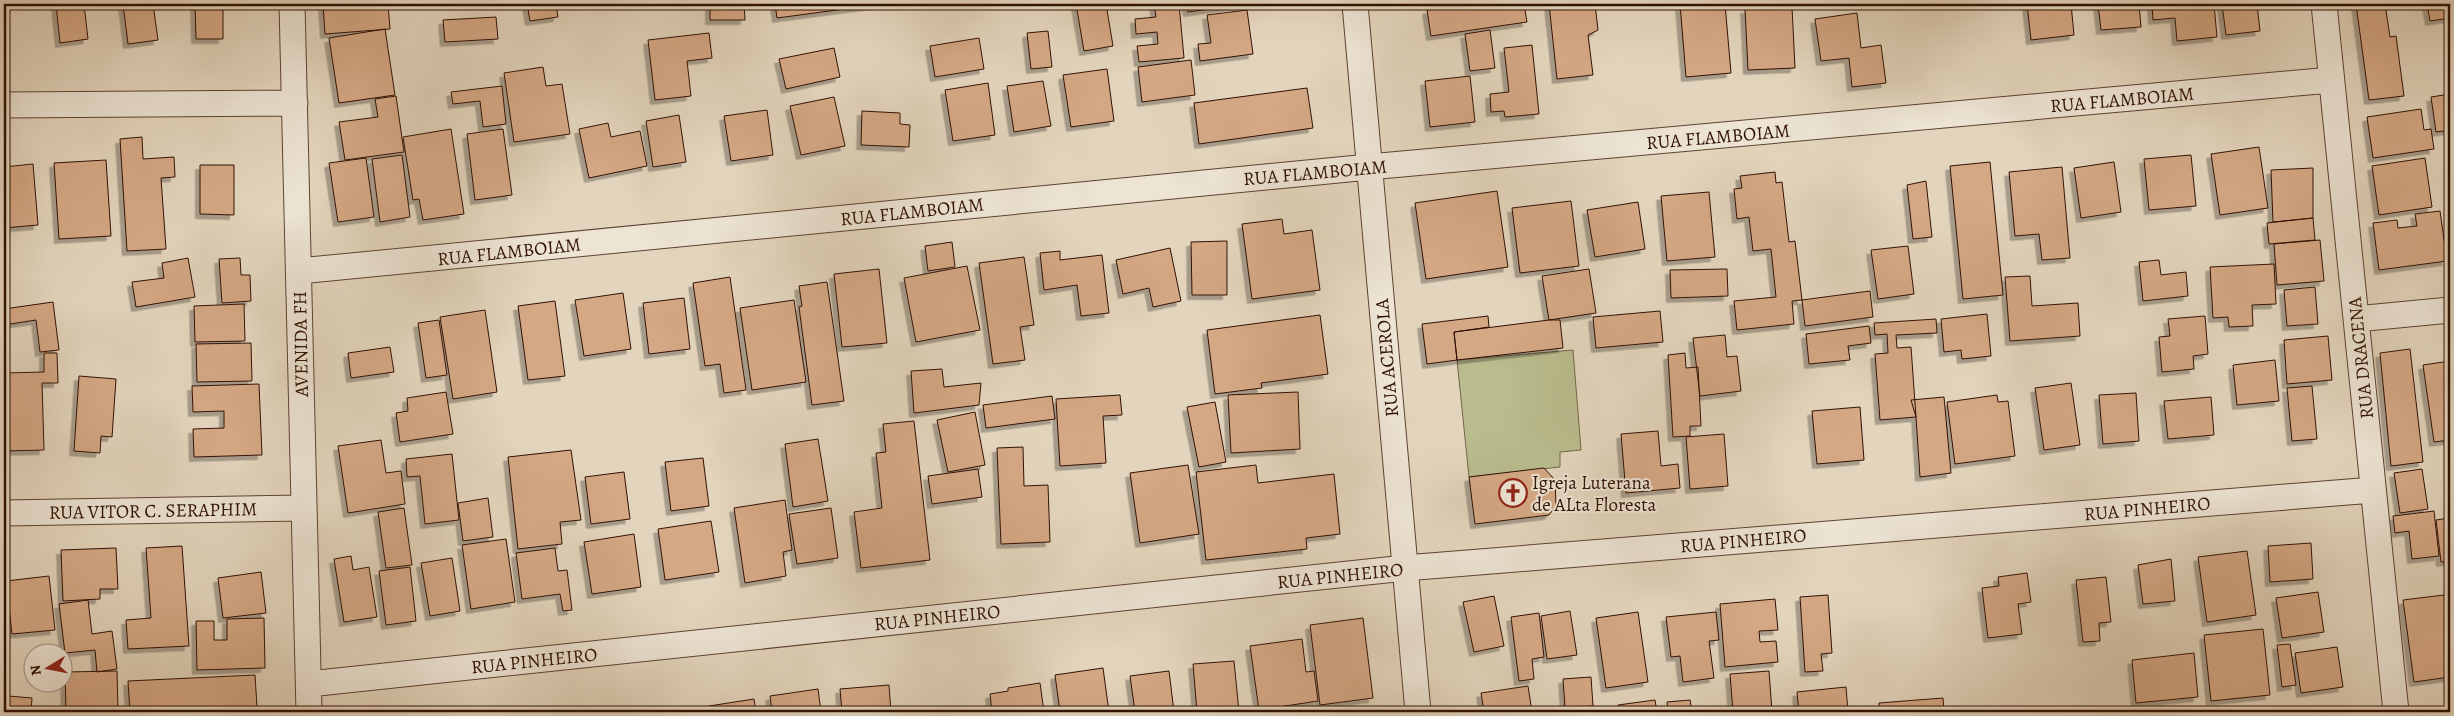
<svg xmlns="http://www.w3.org/2000/svg" width="2454" height="716" font-family="Alegreya,serif">
<defs>
<filter id="shadow"><feDropShadow dx="-4.5" dy="4.5" stdDeviation="0" flood-color="#0004"/></filter>
</defs>
<rect width="100%" height="100%" fill="#e3d5bd"/>
<filter id="stains"><feTurbulence type="fractalNoise" baseFrequency=".004" numOctaves="4"/><feColorMatrix values="0 0 0 0 .2 0 0 0 0 .09 0 0 0 0 .02 0 0 0 .5 -.17"/></filter>
<radialGradient id="worn" r=".72"><stop offset=".6" stop-color="#630" stop-opacity="0"/><stop offset="1" stop-color="#630" stop-opacity=".3"/></radialGradient>
<path fill="#b9bc8d" stroke="#746648" d="M1573,350L1581,450L1560,452V467L1469,477L1457,360Z"/>
<path fill="#d5a885" stroke="#301103" filter="url(#shadow)" d="M56,4H84L88,39L60,43Z
M123,4H153L158,40L128,44Z
M223,4V39H196L195,5Z
M323,4H388L390,29L325,34Z
M527,4H556L558,17L530,21Z
M710,4H744L745,20H710Z
M775,4H882L777,18Z
M1076,4H1106L1113,46L1084,51Z
M1154,4H1179L1184,58L1139,62L1137,46L1158,44L1157,32L1136,34L1135,19L1156,17Z
M1186,4H1246L1188,12Z
M1469,4H1524L1527,22L1431,36L1427,10Z
M1549,4H1595L1598,30L1588,35L1593,75L1557,79Z
M1680,4H1725L1731,73L1686,77Z
M2027,4H2071L2074,35L2031,40Z
M2098,4H2139L2141,27L2101,30Z
M2152,4H2214L2217,37L2177,41L2175,18L2153,20Z
M2222,4H2257L2260,31L2226,35Z
M2356,4H2385L2390,37L2396,36L2404,96L2369,100Z
M2427,4H2450V18L2430,21Z
M1792,7L1795,68L1748,70L1745,9Z
M1247,10L1253,54L1200,61L1198,44L1211,43L1207,15Z
M1857,13L1861,48L1881,45L1886,83L1852,87L1849,58L1821,61L1815,19Z
M496,17L498,39L445,42L443,20Z
M385,29L395,95L339,103L329,38Z
M1490,30L1495,68L1470,71L1465,34Z
M1048,31L1052,67L1031,69L1027,33Z
M709,33L712,58L687,61L691,96L655,100L648,40Z
M979,38L984,69L935,77L930,46Z
M1532,45L1539,114L1505,117L1504,111L1491,112L1490,94L1509,92L1504,48Z
M834,48L840,77L786,89L779,59Z
M1191,60L1195,95L1142,102L1138,67Z
M543,67L546,86L562,84L570,134L514,142L504,73Z
M1107,69L1114,121L1071,127L1063,75Z
M1470,76L1475,122L1430,127L1425,81Z
M1043,81L1051,126L1014,132L1007,86Z
M988,83L995,135L953,141L945,90Z
M502,86L506,124L483,127L480,101L453,104L451,92Z
M1307,88L1313,128L1199,144L1194,103Z
M2450,94V130L2436,132L2431,97Z
M396,96L404,152L345,160L339,122L378,117L375,99Z
M834,97L845,146L801,155L790,106Z
M2421,109L2424,130L2431,129L2434,149L2373,158L2367,117Z
M767,110L773,155L731,161L724,116Z
M862,111L900,113V124L910,125L909,147L861,145Z
M679,115L686,162L653,167L646,121Z
M608,123L611,137L640,131L647,166L589,178L579,129Z
M451,129L464,214L423,220L419,199L413,200L403,137Z
M503,129L512,195L475,200L467,134Z
M142,137L143,159L174,157L175,177L161,178L166,249L127,251L120,139Z
M2259,147L2268,208L2220,215L2211,154Z
M402,155L410,217L380,222L372,159Z
M2191,155L2196,206L2149,210L2144,159Z
M366,158L374,217L338,222L329,163Z
M2425,158L2432,207L2379,215L2372,166Z
M106,160L111,236L59,239L54,163Z
M1990,162L2003,295L1963,299L1950,166Z
M2114,162L2121,212L2081,218L2074,168Z
M33,164L38,225L4,228V167Z
M200,165H234V215L200,214Z
M2062,167L2070,258L2042,260L2039,234L2015,236L2009,172Z
M2313,168V218L2273,222L2271,170Z
M1775,172L1776,183L1782,182L1789,242L1795,241L1802,300L1792,301L1794,324L1737,330L1734,301L1776,297L1771,249L1753,251L1749,217L1737,219L1734,189L1742,188L1740,176Z
M1926,181L1932,237L1913,239L1907,185Z
M1497,191L1508,267L1426,279L1415,203Z
M1709,192L1715,257L1667,261L1661,196Z
M1571,201L1579,266L1520,273L1512,208Z
M1638,202L1645,249L1595,257L1587,210Z
M2440,211L2447,261L2379,270L2373,223L2397,220L2398,228L2417,226L2415,214Z
M2313,218L2315,240L2269,244L2267,223Z
M1282,219L1284,234L1312,230L1320,290L1252,299L1242,224Z
M2320,240L2324,281L2277,285L2274,244Z
M1227,241V295H1192L1191,242Z
M952,242L955,267L928,271L925,246Z
M1908,246L1914,294L1878,299L1871,250Z
M1170,248L1181,301L1153,307L1149,288L1123,294L1116,260Z
M1060,251V260L1102,255L1109,313L1081,316L1077,285L1044,290L1040,253Z
M1024,257L1034,325L1020,327L1025,360L993,364L979,263Z
M188,258L195,297L136,307L132,282L164,278L162,263Z
M240,258L241,275H250L251,301L222,303L219,259Z
M2159,260L2161,275L2186,272L2188,296L2143,301L2139,262Z
M2274,264L2276,304L2252,305L2253,326L2229,327L2228,317L2213,318L2210,267Z
M967,266L980,330L916,342L904,278Z
M879,269L887,343L842,347L834,274Z
M1589,269L1596,313L1549,320L1542,276Z
M1727,269L1728,296L1671,298L1670,270Z
M2030,276L2032,306L2078,303L2080,336L2010,341L2005,277Z
M730,277L746,390L724,393L720,364L705,366L693,283Z
M827,282L844,401L812,405L799,307L802,306L799,286Z
M2315,287L2318,324L2287,326L2284,290Z
M1870,291L1873,317L1805,326L1802,300Z
M623,293L631,349L584,356L575,300Z
M684,298L690,349L649,354L643,303Z
M794,300L806,382L752,390L740,308Z
M555,301L565,376L528,380L518,306Z
M53,302L59,350L40,352L36,320L4,325V309Z
M244,304L245,341L195,342L194,306Z
M485,310L497,392L453,399L440,317Z
M1660,311L1663,342L1596,348L1593,317Z
M1987,314L1991,356L1962,359L1961,350L1944,352L1941,319Z
M1320,315L1328,374L1261,383L1262,388L1215,394L1207,330Z
M1488,316L1489,327L1454,332L1457,360L1427,364L1422,324Z
M2205,316L2208,354L2193,356L2194,369L2162,372L2159,337L2170,336L2168,319Z
M1936,319L1937,333L1896,335L1897,348L1911,347L1916,417L1880,420L1875,354L1888,353L1887,334L1875,335L1874,323Z
M439,320L447,375L426,378L418,323Z
M1549,320H1560L1563,348L1457,360L1454,332Z
M1869,326L1871,343L1848,346L1850,360L1809,364L1806,334Z
M1725,335L1727,357L1737,356L1741,391L1700,396L1693,338Z
M2328,336L2332,380L2287,384L2284,340Z
M251,343L252,381L197,382L196,344Z
M390,347L394,372L351,378L348,353Z
M2410,349L2423,462L2391,466L2380,353Z
M44,353H57L58,383H42L44,450L4,451V373L44,372Z
M1685,353L1686,368L1698,367L1701,426H1690V436L1673,437L1668,355Z
M2275,360L2279,401L2237,405L2233,365Z
M2450,361V440L2434,442L2423,365Z
M942,369L944,387L981,383L979,405L914,413L911,371Z
M79,376L116,379L112,437L101,436L100,453L74,451Z
M2071,383L2080,445L2044,450L2035,388Z
M259,384L262,455L194,457L193,429L224,428V411L193,412L192,386Z
M2312,386L2317,439L2292,441L2287,388Z
M446,392L453,434L400,442L396,413L408,411L407,398Z
M1298,392L1300,449L1231,453L1228,395Z
M2136,393L2139,441L2103,444L2099,395Z
M1120,395L1122,415L1103,416L1106,463L1060,466L1056,399Z
M1997,395L1998,402L2008,401L2015,456L1955,464L1947,402Z
M1052,396L1055,419L986,428L983,405Z
M1944,397L1951,473L1920,477L1916,417L1911,400Z
M2211,397L2214,435L2168,439L2164,401Z
M1215,402L1226,462L1199,467L1187,407Z
M1860,407L1864,460L1817,464L1812,411Z
M975,412L985,465L948,472L937,420Z
M914,421L930,560L861,568L854,512L882,508L876,453L886,452L883,424Z
M1658,431L1661,466L1678,464L1680,488L1626,493L1621,434Z
M1724,434L1728,486L1690,489L1686,437Z
M818,439L828,501L793,507L785,444Z
M381,440L386,473L401,471L405,504L348,513L338,446Z
M1023,447L1024,486L1048,485L1050,542L1001,544L997,448Z
M571,450L581,520L560,522L562,544L518,549L508,457Z
M452,454L459,520L425,524L420,476L407,477L406,459Z
M703,458L709,506L671,511L665,462Z
M1188,465L1199,534L1140,543L1130,473Z
M1256,465L1258,483L1334,474L1340,534L1306,538L1307,549L1206,560L1196,472Z
M1544,468L1555,480L1556,506L1549,515L1475,524L1469,477Z
M978,469L982,497L932,504L928,476Z
M2422,469L2428,509L2400,513L2394,473Z
M624,472L630,519L591,524L585,477Z
M488,498L493,537L463,541L458,503Z
M785,500L792,550L783,552L786,576L745,583L734,508Z
M404,508L412,565L386,568L378,512Z
M831,508L838,558L797,564L789,514Z
M2434,511L2439,556L2412,559L2409,531L2395,533L2393,516Z
M2450,518V561L2441,562L2436,520Z
M711,521L719,572L665,580L658,529Z
M634,534L641,587L592,594L584,542Z
M506,539L515,602L471,609L462,545Z
M2311,543L2313,579L2270,582L2268,546Z
M182,546L189,646L128,649L126,620L151,618L146,548Z
M116,548L118,589H100V599L63,601L61,550Z
M555,548L558,571L567,570L572,610L563,611L560,594L522,599L516,553Z
M2247,551L2256,615L2207,622L2198,557Z
M351,556L353,570L369,567L377,617L344,622L334,559Z
M452,558L460,611L430,616L421,563Z
M2171,559L2175,601L2143,604L2138,565Z
M410,567L416,621L386,625L379,571Z
M261,572L266,613L223,618L218,578Z
M2027,573L2031,602L2018,604L2022,634L1988,638L1982,588L1999,586L1998,577Z
M49,576L55,630L12,634L6,581Z
M2106,577L2111,622L2099,623L2100,641L2083,642L2076,580Z
M2318,592L2324,632L2282,638L2276,598Z
M1828,595L1832,653L1821,654L1823,671L1805,672L1800,597Z
M2444,595L2450,642V677L2414,682L2403,600Z
M1494,596L1504,646L1474,652L1463,602Z
M1775,599L1778,630L1759,631L1760,642L1776,641L1778,662L1725,667L1720,604Z
M88,600L92,634L112,631L117,669L97,672L95,650L65,653L59,604Z
M1570,611L1577,655L1547,659L1541,616Z
M1638,612L1648,682L1606,688L1596,618Z
M1716,612L1719,640L1709,641L1714,678L1683,682L1680,656L1671,657L1666,617Z
M1539,613L1544,657L1532,659L1534,679L1519,681L1511,617Z
M264,618L265,668L197,670L196,621H214V640H227V619Z
M1363,618L1373,698L1320,705L1310,625Z
M2263,629L2270,695L2211,701L2204,635Z
M1302,639L1306,672L1314,671L1318,701L1259,710L1250,646Z
M2290,644L2296,685L2282,687L2277,645Z
M2337,647L2343,687L2301,693L2295,653Z
M2194,653L2198,697L2136,703L2132,660Z
M1234,661L1239,712H1197L1193,664Z
M1103,668L1109,712H1060L1055,675Z
M117,671L118,711L66,712L65,672Z
M1169,671L1174,712H1135L1130,676Z
M1769,671L1772,712H1733L1730,674Z
M255,675L257,707L130,712L128,681Z
M1591,677L1593,706L1565,708L1563,679Z
M4,678H9L8,696L32,698L31,712H4Z
M1040,683L1044,712H992L990,694L1008,691V688Z
M889,685L891,712H842L840,689Z
M1528,686L1532,712H1484L1481,693Z
M1846,687L1848,712H1799L1797,692Z
M818,689L821,712H772L770,696Z
M1943,698L1944,712H1879V703Z
M754,699L756,712H709V706Z
M1655,700L1657,712H1619L1618,705Z
M1690,700L1692,711L1712,709V712H1668L1667,702Z
M1565,706V712H1534L1533,711Z
M405,707L406,712H372Z"/>
<g fill="none" stroke-linecap="round" stroke-linejoin="round">
<defs>
<path id="minor" d="M292,4L309,712
M1355,4L1418,712
M2324,4L2396,712
M4,105L295,103
M299,271L1369,167L2331,80
M2356,319L2450,310
M4,513L303,508
M309,684L1405,568L2373,490"/>
</defs>
<use href="#minor" stroke="#5d4232" stroke-width="27"/>
<use href="#minor" stroke="#ede4d4" stroke-width="25"/>
</g>
<defs>
<symbol id="church-ring" viewBox="-11 -11 22 22"><circle r="9.5" fill="#ede4d4" stroke="#8f2418" stroke-width="1.5"/><path d="M-1.2-6h2.4v3.5h3.3v2.4h-3.3V6h-2.4V-.1h-3.3v-2.4h3.3Z" fill="#8f2418"/></symbol>
</defs>
<g fill-rule="evenodd">
<use href="#church-ring" x="1497" y="477" width="32" height="32"/>
</g>
<g text-anchor="middle" stroke-width="4" stroke-linejoin="round" paint-order="stroke">
<g font-size="19" fill="#301103" stroke="#ede4d4">
<text transform="translate(2122 99) rotate(-5)" y="7">RUA FLAMBOIAM</text>
<text transform="translate(1718 136) rotate(-5)" y="7">RUA FLAMBOIAM</text>
<text transform="translate(1315 172) rotate(-5)" y="7">RUA FLAMBOIAM</text>
<text transform="translate(912 211) rotate(-6)" y="7">RUA FLAMBOIAM</text>
<text transform="translate(509 251) rotate(-6)" y="7">RUA FLAMBOIAM</text>
<text transform="translate(300 344) rotate(-91)" y="7">AVENIDA FH</text>
<text transform="translate(1386 358) rotate(-95)" y="7">RUA ACEROLA</text>
<text transform="translate(2360 358) rotate(-96)" y="7">RUA DRACENA</text>
<text transform="translate(2147 508) rotate(-5)" y="7">RUA PINHEIRO</text>
<text transform="translate(153 510) rotate(-1)" y="7">RUA VITOR C. SERAPHIM</text>
<text transform="translate(1743 540) rotate(-5)" y="7">RUA PINHEIRO</text>
<text transform="translate(1340 575) rotate(-6)" y="7">RUA PINHEIRO</text>
<text transform="translate(937 617) rotate(-6)" y="7">RUA PINHEIRO</text>
<text transform="translate(534 660) rotate(-6)" y="7">RUA PINHEIRO</text>
</g>
<g font-size="19" fill="#301103" stroke="#ede4d4" text-anchor="start">
<text x="1532" y="489">Igreja Luterana<tspan x="1532" dy="22">de ALta Floresta</tspan></text>
</g>
</g>
<rect width="2454" height="716" fill="none" stroke="#e3d5bd" stroke-width="20"/>
<rect x="5" y="5" width="2444" height="706" fill="none" stroke="#301103" stroke-width="2.5"/>
<rect x="10" y="10" width="2434" height="696" fill="none" stroke="#301103"/>
<g transform="translate(48 668) rotate(260)"><circle r="24" fill="#ede4d4" stroke="#a19080"/>
<path d="M0-4L9 19L0 12L-9 19Z" fill="#8f2418"/>
<text y="-8" font-size="14" font-weight="bold" text-anchor="middle" fill="#301103">N</text>
</g>
<rect width="100%" height="100%" filter="url(#stains)"/>
<rect width="100%" height="100%" fill="url(#worn)"/>
</svg>
